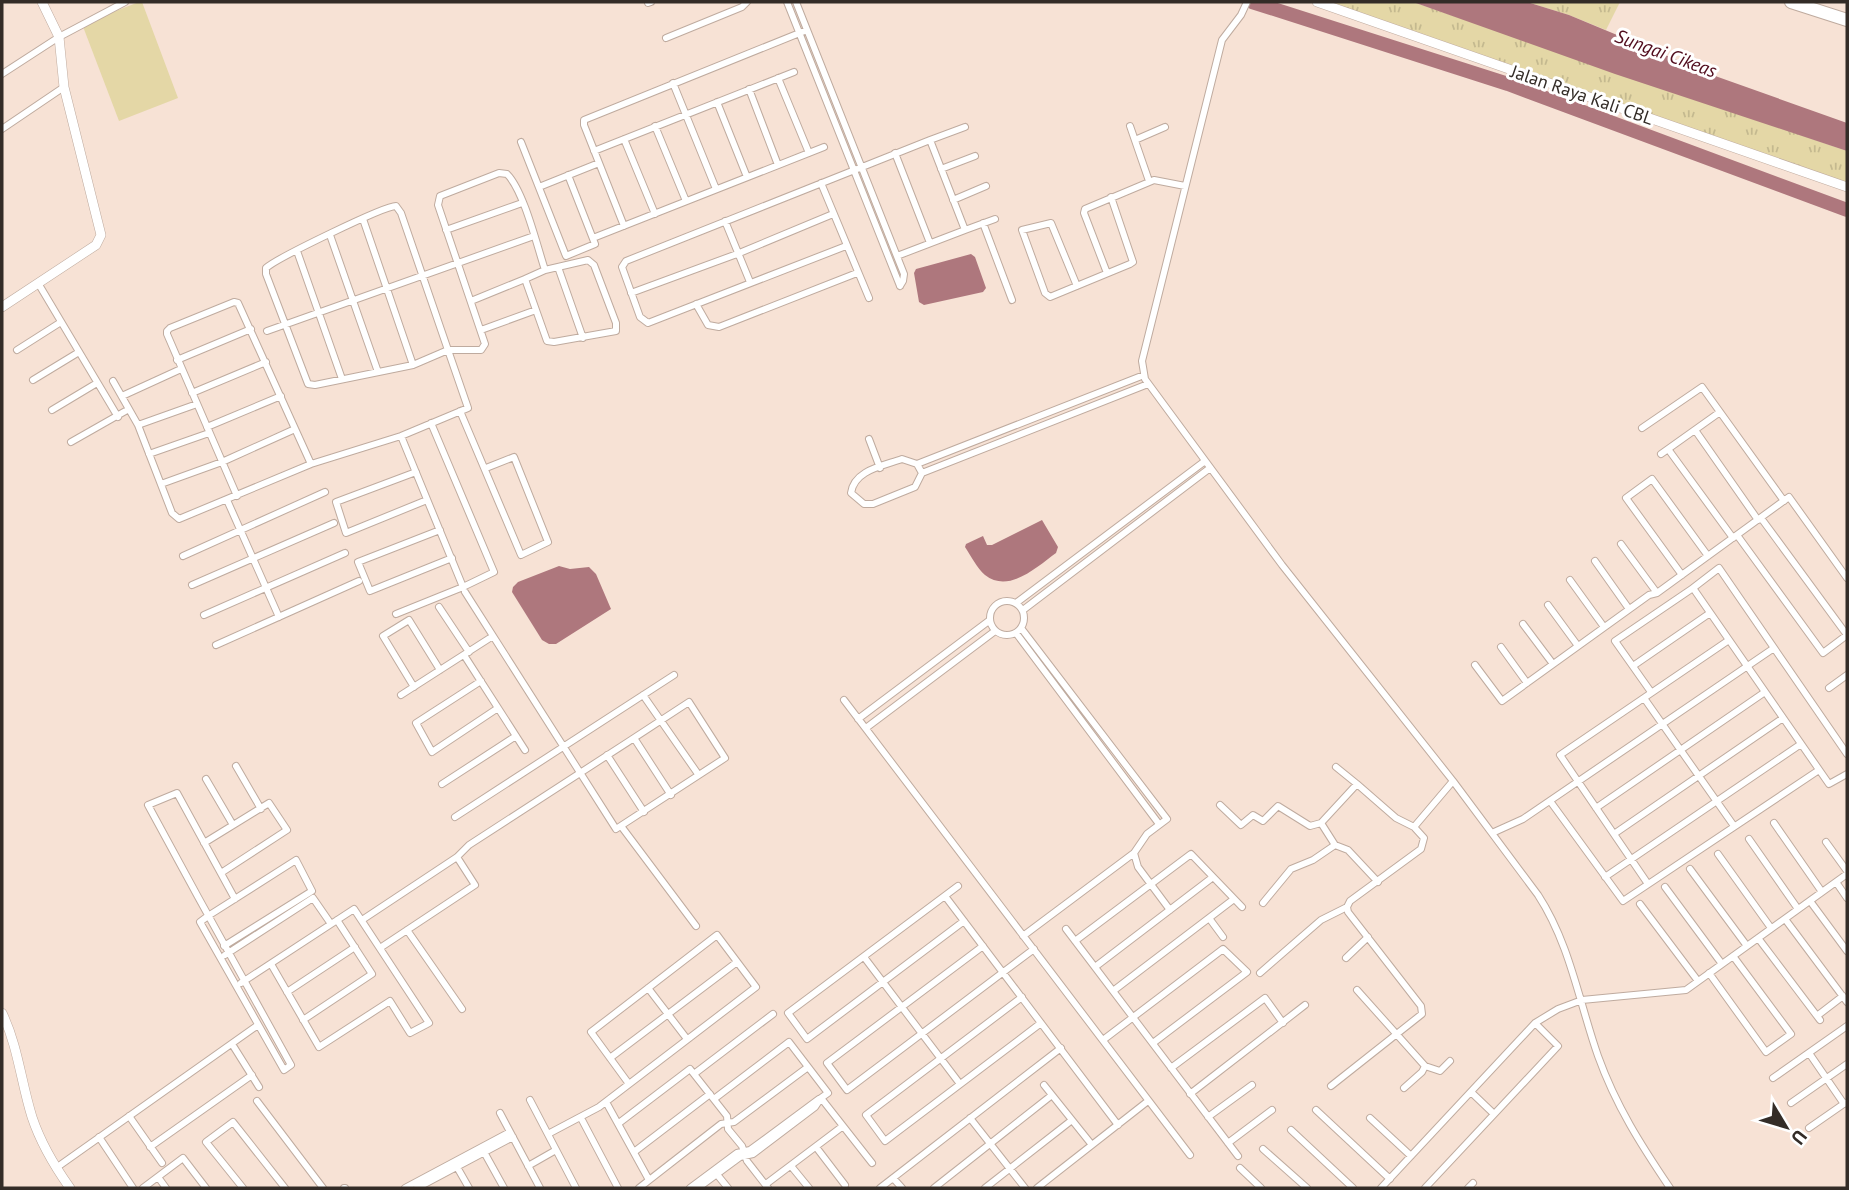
<svg xmlns="http://www.w3.org/2000/svg" width="1849" height="1190" font-family="'PT Sans',sans-serif">
<defs>
<pattern id="grass-tufts" width="24" height="20" patternUnits="userSpaceOnUse" patternTransform="scale(1.75)"><rect width="24" height="20" fill="#e4d7a6"/><path d="M3 7l-1-3M5 7V3M7 7l1-3M15 17l-1-3M17 17v-4M19 17l1-3" fill="none" stroke="#c4b98f"/></pattern>
</defs>
<rect width="100%" height="100%" fill="#f7e2d5"/>
<path fill="url(#grass-tufts)" d="M1317,2H1413L1847,151V187Z
M1527,2H1620L1606,30L1569,15Z"/>
<path fill="#e4d7a6" d="M139,2H142L178,98L119,121L82,24Z"/>
<path fill="#ae777d" d="M1413,2H1527L1569,15L1718,77L1847,123V151L1615,74Z
M971,254L975,257L986,288L983,292L924,305L919,302L914,273L916,269Z
M1042,520L1058,547L1056,553C1038,566 1009,594 985,575C977,568 971,556 965,547L966,544L983,536L987,545H992Z
M559,566L570,569L589,567L596,574L611,609L556,644H549L542,640L512,592L513,587L518,582Z"/>
<g fill="none" stroke-linecap="round" stroke-linejoin="round">
<path stroke="#ae777d" stroke-width="14" d="M1252,2L1508,84L1847,210"/>
<defs>
<path id="street" d="M787,2L900,286
M796,2L904,274L903,281L900,286
M1247,2L1241,15L1222,40L1142,361L1145,379L1282,565L1453,781L1538,895C1570,944 1579,1002 1598,1056C1616,1106 1641,1145 1670,1188
M648,3L651,2
M666,38L742,7L747,2
M2,74L59,37L125,2
M778,78L809,153
M673,83L716,189
M749,89L778,165
M717,102L747,177
M655,126L686,201
M1130,126L1149,181
M2,129L64,87
M624,139L655,214
M930,140L965,127
M1135,140L1165,127
M521,142L566,256L595,244L568,175
M594,151L794,72
M895,153L930,243
M941,169L975,156
M821,183L869,298
M539,187L599,163
M953,200L986,186
M396,206L401,213L448,350L413,365L315,385L308,384L266,274V268C277,258 384,206 396,206Z
M363,219L413,365
M725,221L750,282
M983,223L1012,300
M624,226L584,125V120L807,30
M446,230L522,203
M965,230L995,219
M330,235L378,372
M593,238L824,147
M846,246L648,323L640,317L622,267L626,261L930,140L965,230L897,256
M297,251L342,379
M588,260L594,265L616,323V331L554,342L547,341L525,279L545,270Z
M558,267L583,338
M1107,273L1084,213L1085,209L1154,180L1185,186
M38,283L118,417
M1077,286L1051,223L1022,230L1045,293L1050,297L1130,264L1133,262L1111,197
M631,293L737,254L833,214
M471,301L525,279
M696,304L708,325L719,327L857,273
M481,330L536,310
M267,331L534,236
M17,350L61,322
M177,360L251,329
M33,380L79,352
M113,381L138,425L172,513L179,519L311,464L401,436L468,408L448,350H481L485,344L438,205L440,196L499,173L507,174C524,191 537,246 545,270
M192,393L266,362
M122,396L181,369
M52,410L97,383
M460,411L521,555L548,542L514,457L486,468
M138,425L197,404
M207,427L281,396
M1642,428L1702,387L1784,501
M1695,430L1758,520
M401,436L463,587L494,572L431,423
M869,439L880,468
M71,442L129,409
M1668,449L1733,538
M149,454L209,433
M1661,454L1720,412
M902,459L917,464L922,473L915,487L873,504H864L851,493C854,470 883,466 902,459Z
M917,464L1144,375
M416,472L336,502L346,533L427,500
M922,473L1148,384
M161,484L222,462L295,429
M237,496L167,334V331L170,328L234,302L238,303L311,464
M227,500L279,617
M1761,518L1847,635
M440,530L358,562L370,591L452,558
M1737,535L1823,653L1847,635
M1621,544L1657,593
M183,556L325,492
M1595,561L1629,609
M1682,575L1626,498L1652,479L1708,556
M1570,580L1604,627
M192,585L334,523
M990 618a17 17 0 1 1 34 0a17 17 0 1 1-34 0Z
M1016,603L1205,461
M1548,605L1578,646
M439,607L469,652
M1023,610L1210,468
M396,614L463,587
M204,615L345,553
M1523,624L1553,664
M1021,628L1167,819L1147,834L1134,853L1138,867L1170,910
M1016,633L1159,824
M216,645L359,581
M1501,647L1527,683
M464,655L525,750
M1475,665L1502,701L1649,595L1657,593L1789,497L1847,578
M1633,666L1710,613
M481,681L416,723L432,752L498,708
M414,687L383,636L409,620L440,670
M1829,688L1847,675
M1651,692L1615,641L1693,588
M401,695L493,636
M643,695L698,774
M1644,698L1734,826
M844,700L1190,1155
M858,719L990,620
M866,728L995,631
M634,738L671,795
M1847,754L1719,568L1693,588L1829,784L1847,774
M607,755L644,812
M236,766L261,809
M1336,767L1357,784
M206,779L233,825
M442,784L516,736
M1550,801L1623,901L1819,770
M1220,805L1241,825L1253,815L1263,821L1278,806L1310,826L1321,823L1335,845L1348,850L1378,882
M1596,808L1765,692
M455,817L674,675
M1321,823L1357,784L1396,818L1414,827
M1774,823L1822,892
M621,826L696,926
M1492,833L1523,819L1774,648
M1614,834L1783,718
M1749,839L1798,909
M1826,842L1847,871
M204,843L269,803L287,830L221,873
M1718,854L1771,928
M1690,869L1747,946
M1605,877L1801,744
M1836,882L1847,898
M1648,884L1560,755L1729,640
M958,886L788,1013L807,1039L964,921
M1665,887L1722,964
M945,896L1118,1125
M1810,901L1847,951
M1263,903L1291,869L1313,860L1335,845
M1640,904L1698,981
M1209,918L1223,937
M1785,919L1847,1002
M362,920L457,857L469,845C543,797 616,750 689,702L725,758L616,829L465,592
M1066,929L1238,1156
M407,930L462,1009
M1023,936L1134,853
M1758,938L1820,1020
M1075,941L1191,854L1242,907
M224,946L312,891L296,860L208,916L200,922L284,1070L291,1065C243,979 195,892 148,805L177,793L235,899
M983,946L827,1063L847,1090L1034,949
M380,948L475,885L457,857
M225,955L313,898L331,924
M864,957L960,1084
M1346,958L1368,937
M1095,967L1213,877
M1260,973L1321,920L1347,907
M1709,973L1766,1052L1791,1034L1733,956
M241,983L354,909L429,1023L410,1033L390,1001L319,1047L271,964
M648,988L687,1039
M1357,990L1425,1066L1422,1072L1404,1088
M1113,991L1234,899
M287,992L355,947
M1022,997L866,1115L885,1141L1041,1023
M1817,1016L1843,996
M303,1020L372,974L337,920
M1103,1040L1223,949L1247,972L1153,1043
M232,1044L259,1087
M1809,1053L1844,1104
M610,1058L737,962
M1425,1066L1440,1071L1450,1061
M1171,1068L1265,998L1283,1023
M694,1074L773,1014
M1773,1078L1847,1026
M1044,1085L1092,1145
M1331,1086L1422,1014L1421,1006L1348,912L1347,907L1350,901L1421,849L1424,838L1414,827L1453,781
M1471,1092L1494,1114
M1190,1094L1305,1005
M821,1098L872,1163
M530,1100L576,1188
M257,1101L323,1188
M606,1102L649,1180
M1791,1103L1847,1064
M1316,1110L1390,1179
M500,1113L540,1188
M129,1116L162,1163
M1208,1117L1252,1085
M581,1118L618,1188
M970,1118L1025,1188
M1370,1118L1411,1156
M619,1123L690,1069L727,1116L728,1129L742,1146L747,1161L768,1188
M1809,1128L1845,1103
M1291,1130L1353,1188
M548,1134L599,1107C651,1067 704,1027 756,987L717,935L591,1032L629,1084
M99,1137L133,1188
M1228,1143L1272,1110
M150,1147L252,1075
M816,1147L845,1185
M1263,1149L1307,1188
M484,1152L504,1188
M634,1152L710,1094
M528,1166L556,1150
M791,1166L809,1188
M457,1167L469,1188
M56,1168L258,1025
M1240,1168L1261,1188
M715,1172L728,1188
M158,1177L166,1188
M893,1178L902,1188
M766,1184L843,1126
M143,1188L183,1158L206,1188
M243,1188L206,1142L233,1122L285,1188
M344,1188H345
M405,1188L510,1132
M417,1188L513,1137
M639,1188L721,1124L734,1122L808,1067
M690,1188L737,1153L750,1150L819,1099
M698,1188L740,1157L753,1154L815,1107L821,1098L828,1093L789,1042L714,1099
M880,1188L1061,1048
M934,1188L1052,1095
M985,1188L1072,1120
M1037,1188L1148,1101
M1381,1188L1535,1023L1558,1009L1582,1000L1686,990L1847,874
M1425,1188L1558,1046L1535,1023
M1468,1188L1473,1183"/>
<path id="secondary" d="M1317,2L1847,187
M2,307L96,245L101,235L64,87L59,37L42,2
M2,1013C18,1046 21,1082 32,1117C40,1141 55,1167 70,1188"/>
<path id="highway" d="M1791,2L1847,20"/>
</defs>
<use href="#street" stroke="#bfab9f" stroke-width="8"/>
<use href="#secondary" stroke="#bfab9f" stroke-width="10"/>
<use href="#highway" stroke="#bfab9f" stroke-width="14"/>
<use href="#street" stroke="#fff" stroke-width="6"/>
<use href="#secondary" stroke="#fff" stroke-width="9"/>
<use href="#highway" stroke="#fff" stroke-width="12"/>
</g>
<g text-anchor="middle" stroke-width="6" stroke-linejoin="round" paint-order="stroke">
<g font-size="18" fill="#332c27" stroke="#fff">
<text transform="translate(1582 95) rotate(19)" y="6">Jalan Raya Kali CBL</text>
</g>
<g font-size="19" font-style="italic" fill="#500c1d" stroke="#fff">
<text transform="translate(1666 53) rotate(20)" y="7">Sungai Cikeas</text>
</g>
</g>
<rect width="1849" height="1190" fill="none" stroke="#332c27" stroke-width="7"/>
<g transform="translate(1786 1127) rotate(128)" stroke="#ffffff" stroke-width="5" paint-order="stroke">
<path d="M0-5L12 26L0 18L-12 26Z" fill="#332c27"/>
<text y="-10" font-size="19" font-weight="bold" text-anchor="middle" fill="#332c27">U</text>
</g>
</svg>
